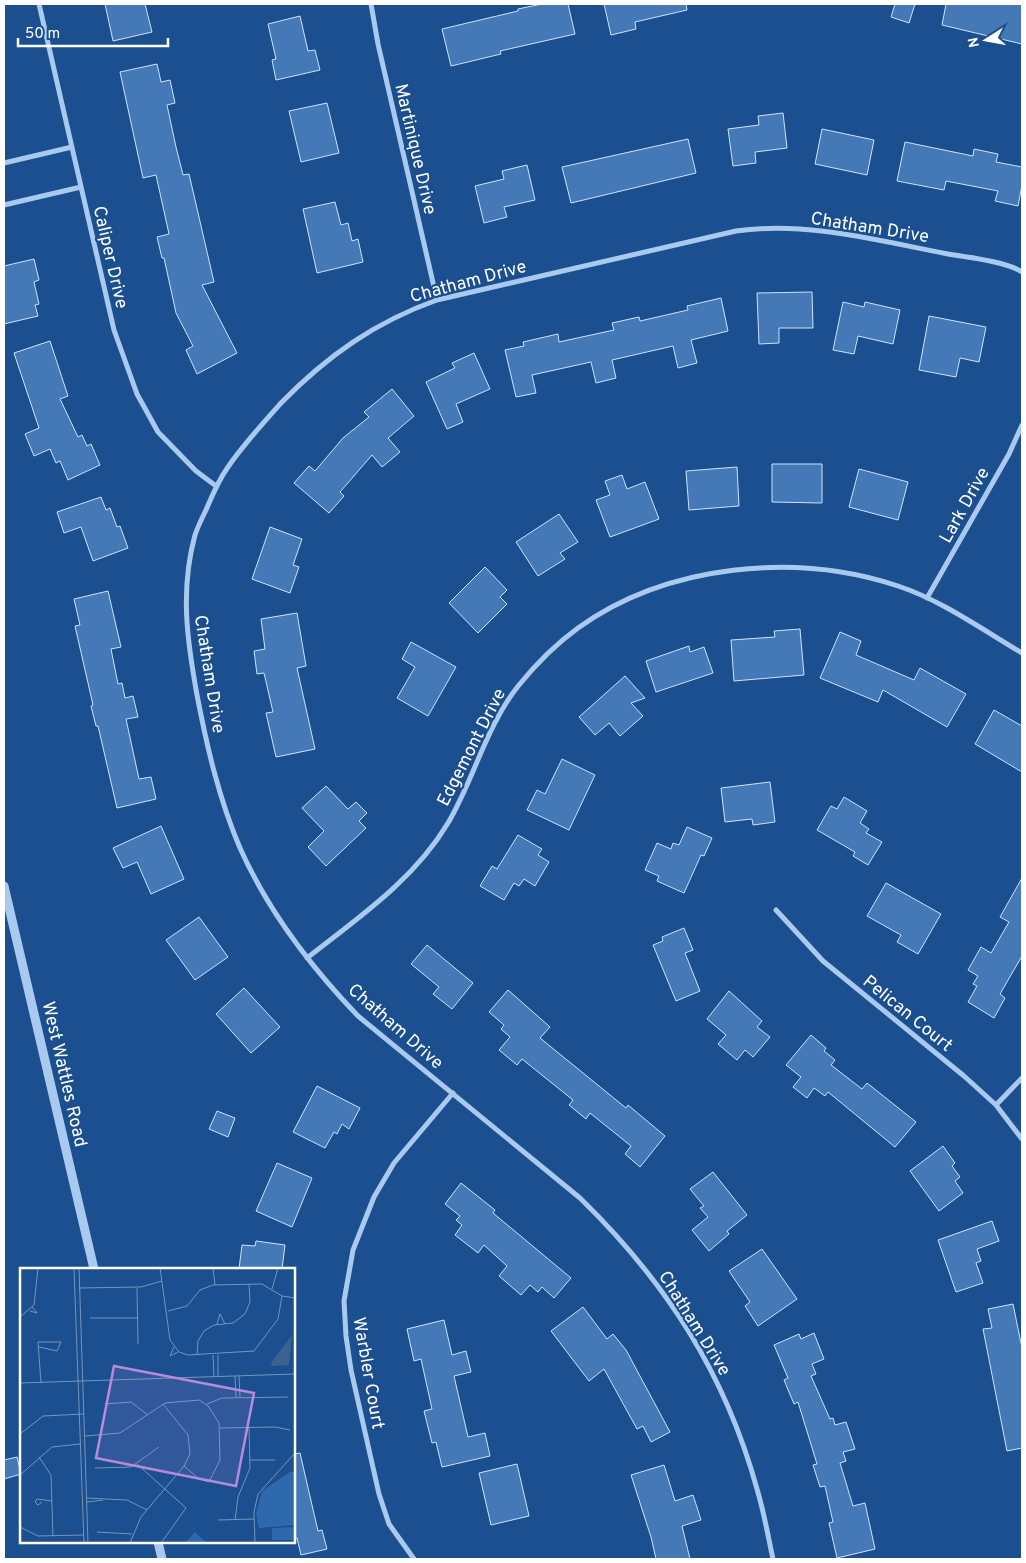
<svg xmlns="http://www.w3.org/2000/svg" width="1026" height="1563" font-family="Overpass,sans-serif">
<rect width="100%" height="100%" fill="#1b4f8f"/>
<path fill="#4478b7" stroke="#cfe3fa" d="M105,4H145L152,32L113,41Z
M542,4H568L575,34L500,51L501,54L451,66L442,29L518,11V9Z
M604,4H686L687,10L635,22L636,29L611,35Z
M895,4H915L909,23L891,17Z
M946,4H1022V44L942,25Z
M300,16L308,51L315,50L320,70L276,80L272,60L276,59L268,24Z
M157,64L161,82L170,80L175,103L167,105L176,147L183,175L189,174L214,282L202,285L237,353L197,374L186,350L193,346L176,313L164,258H162L157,237L169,234L156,175L143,178L120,72Z
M327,103L339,153L301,162L289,111Z
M783,113L787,148L755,152L756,163L733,166L728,129L759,125L758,116Z
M822,129L874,140L867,175L815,164Z
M688,139L696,173L571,203L562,167Z
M905,142L973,156L974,149L998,154L996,162L1022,167V185L1018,206L995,201L998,191L946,181L944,190L897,181Z
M527,165L535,200L504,207L507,217L484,223L475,186L504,179L502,171Z
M335,202L341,225L348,223L352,241L358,239L363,262L317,273L303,209Z
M34,259L39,280L34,282L39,304L35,305L38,316L4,324V266Z
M812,292L813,328H779V343L759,344L757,293Z
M721,298L728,331L691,340L697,363L678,368L673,346L612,360L616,378L596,383L591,362L532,375L536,393L516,397L505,350L524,346L523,342L558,334L559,342L614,330L612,323L639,317L640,321L688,310L687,306Z
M843,302L864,307L865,302L900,310L893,344L858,336L854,354L833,350Z
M929,316L986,327L979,362L960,358L956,377L919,370Z
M50,341L68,396L60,399L78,437L82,435L87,446L91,444L100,465L68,480L60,461L56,463L50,449L34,456L25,434L39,428L14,353Z
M474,353L490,389L456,404L463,422L447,429L426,382L455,368L452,363Z
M392,389L414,416L388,438L400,452L382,467L372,455L340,492L344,496L329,513L294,483L309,466L315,471L343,438L369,417L364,412Z
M772,464H822V503L772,502Z
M737,467L739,506L689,510L686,471Z
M859,469L908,482L898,520L849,507Z
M622,475L627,489L645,482L659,519L610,537L596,500L610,495L605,481Z
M101,497L106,510L110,508L117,527L120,526L128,548L93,561L81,527L64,533L57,512Z
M559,514L578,542L560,553L565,559L538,576L516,542Z
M270,527L302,539L293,565L299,567L290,593L252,579Z
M485,567L507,590L500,597L507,604L478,633L449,603Z
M108,591L121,647L111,649L118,684L122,683L125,698L133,696L138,717L126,719L139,779L151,777L156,799L117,808L98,726H96L91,706L93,705L75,626L80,625L74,599Z
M297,613L306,666L297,668L315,749L276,757L266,713L273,712L264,673L257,674L254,651L265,649L261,619Z
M800,629L804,675L734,681L731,640L775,637L774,631Z
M840,632L861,641L856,655L914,680L920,668L966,694L947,727L883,690L878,702L820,678Z
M411,642L456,667L428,716L397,698L415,667L402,659Z
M689,646L690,652L704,647L713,673L656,692L646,661Z
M625,676L645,698L631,703L643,716L620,736L609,723L595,735L579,717Z
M994,710L1022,726V772L975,744Z
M562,759L595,775L569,830L527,810L537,790L545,794Z
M770,782L775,822L753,825L752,819L725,822L721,788Z
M326,786L348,809L356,802L367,813L359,821L366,828L326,866L308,847L324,831L302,808Z
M844,797L867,811L860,823L869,829L866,833L882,842L868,865L853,856L855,852L817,830L831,806L837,809Z
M161,826L184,879L151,894L137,862L123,868L113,848Z
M687,827L712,838L704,856L701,855L684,893L657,881L659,876L645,870L657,843L671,849L673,843L679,845Z
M518,835L542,849L538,855L549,862L535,886L524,879L519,886L514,883L504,900L480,886L492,866L497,869Z
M1022,878V956L1000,994L1005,998L994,1018L968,1002L977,986L973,984L978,976L968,970L981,947L991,953L1009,922L1000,917Z
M886,883L941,914L918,954L897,942L901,935L867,916Z
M199,917L228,957L195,980L166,940Z
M684,928L693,950L685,953L700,991L676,1001L653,945L663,941L662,937Z
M427,945L473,983L452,1009L433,994L439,987L411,964Z
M244,988L280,1027L251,1053L216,1014Z
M508,990L550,1027L540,1038L626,1108L628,1105L665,1136L640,1167L625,1154L631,1146L590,1113L586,1119L569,1105L573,1100L522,1059L517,1065L499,1050L510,1037L501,1029L504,1025L489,1012Z
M729,991L762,1021L757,1027L770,1037L753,1057L745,1050L737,1060L718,1044L726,1035L707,1019Z
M811,1035L826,1048L824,1051L835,1060L831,1065L862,1089L867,1083L916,1122L895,1147L828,1092L825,1096L814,1088L807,1098L793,1087L801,1077L786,1065Z
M317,1086L360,1108L349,1129L342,1124L337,1134L334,1132L325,1148L293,1132Z
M217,1111L235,1118L228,1137L209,1129Z
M943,1146L955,1163L952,1166L960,1177L955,1181L963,1193L939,1211L910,1171Z
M277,1163L312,1178L292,1227L256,1211Z
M713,1172L747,1215L727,1231L729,1234L709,1251L692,1230L708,1217L700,1208L704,1206L690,1189Z
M461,1183L495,1210L493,1213L571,1278L554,1298L542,1287L538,1292L530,1285L521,1295L499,1276L507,1266L484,1245L478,1253L455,1235L462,1225L456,1220L460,1216L445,1204Z
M992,1221L999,1241L977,1249L981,1261L976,1263L983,1283L956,1292L938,1240Z
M256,1241L285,1245L282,1269H239L242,1245L255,1246Z
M762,1249L797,1299L758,1326L745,1306L750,1302L729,1271Z
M1013,1304L1022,1348V1448L1007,1451L983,1329L992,1328L988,1309Z
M583,1307L607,1339L613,1334L626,1350L670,1432L651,1442L643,1426L637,1429L604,1369L589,1381L551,1331Z
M444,1320L452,1355L466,1351L471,1372L454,1376L468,1437L485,1433L490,1456L442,1467L436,1442L432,1443L424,1411L432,1409L421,1359L414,1361L407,1329Z
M814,1333L824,1359L812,1364L816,1374L811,1376L830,1419L833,1418L835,1425L846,1422L855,1449L843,1452L846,1461L840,1463L853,1506L865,1503L875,1549L837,1558L829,1523L833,1522L825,1486L820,1487L813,1465L817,1464L798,1402L794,1404L784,1380L788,1378L774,1345L799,1334L801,1339Z
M300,1453L318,1531L322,1530L327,1549L301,1555L297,1538H294V1454Z
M17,1457L21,1474L4,1479V1460Z
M517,1464L529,1516L491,1525L479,1473Z
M664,1465L675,1501L693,1495L701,1520L682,1526L690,1559H656L651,1537L631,1475Z"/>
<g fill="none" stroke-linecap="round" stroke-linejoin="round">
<path stroke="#a9c9ee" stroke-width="5" d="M39,4L114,330L137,394L158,432L196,471L216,486
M371,4L378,44L437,300
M4,163L72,147
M4,205L81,187
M927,598L1009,454L1022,425
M776,910L823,961L964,1076L996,1105L1022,1139
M307,958C358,918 414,880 448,823C474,779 487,724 519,685C536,664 556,644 578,628C667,564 796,552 898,586C941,600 983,630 1022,653
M996,1105L1022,1078
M414,1559L389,1524L379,1494L351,1370L346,1336L344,1301L353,1250L374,1197L394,1163L453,1093
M773,1559C768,1536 764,1512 757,1489C725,1373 666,1282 580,1198L358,1016C310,966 268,911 240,848C219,799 207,747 197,695C187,640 180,590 195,535C198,526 202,518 206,510C212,496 218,481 228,467C243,445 263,423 281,403C327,356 375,322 437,300L736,231C807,221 879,241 948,254C967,257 1008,262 1022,272"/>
<path stroke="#a9c9ee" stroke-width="9" d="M4,886L94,1269
M158,1542L162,1559"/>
</g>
<g text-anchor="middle" stroke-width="4.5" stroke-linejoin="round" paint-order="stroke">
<g font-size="18" fill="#fff" stroke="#1b4f8f">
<text transform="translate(416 149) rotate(77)" y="6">Martinique Drive</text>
<text transform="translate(870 227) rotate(9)" y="6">Chatham Drive</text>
<text transform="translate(111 257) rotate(77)" y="6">Caliper Drive</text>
<text transform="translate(468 281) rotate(-15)" y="6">Chatham Drive</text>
<text transform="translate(964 505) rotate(-61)" y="6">Lark Drive</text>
<text transform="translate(210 674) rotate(81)" y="6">Chatham Drive</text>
<text transform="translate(471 747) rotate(-63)" y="6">Edgemont Drive</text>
<text transform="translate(908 1013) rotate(39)" y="6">Pelican Court</text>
<text transform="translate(396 1026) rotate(41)" y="6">Chatham Drive</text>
<text transform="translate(65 1074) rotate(77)" y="6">West Wattles Road</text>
<text transform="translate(695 1323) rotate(58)" y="6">Chatham Drive</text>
<text transform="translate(369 1373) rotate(80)" y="6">Warbler Court</text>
</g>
</g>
<g transform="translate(20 1268)">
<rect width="275" height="275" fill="#1b4f8f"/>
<path d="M270,204H275V257L239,260L236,246L242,223ZM275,259V272H252V260ZM175,264L178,267L187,275H165Z" fill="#2e69ad"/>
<path d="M272,67L269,97L252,98L251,95Z" fill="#3c6290"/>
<path fill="none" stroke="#7695bc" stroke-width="1" d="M54,0L64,275M59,0L68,275M140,0L150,72L159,84L168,87L234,83L258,51L262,28M193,0L195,17M59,20L121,19L142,13M117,20L118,76M252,21L258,0M10,43L17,45L12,39M148,43L167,38L180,22L193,17L242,16L262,28L275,30M0,49L14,37L18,0M70,50H118M197,56L200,46L205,56M19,79L37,83L41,74H18L21,115M154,79L150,88L158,84M177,87L178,73L184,63L194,57L213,55L225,46L230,34L229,16M193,87L194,108M198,87V109M215,108L216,129M219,108L220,129M0,115L275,106M85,136L111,134L128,147M187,136L202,130L268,129M200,160L255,159L270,162M0,166L23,148L64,146M65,168L100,165L145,135L179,132L188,138L199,155L200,192L189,214L179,211L164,198M19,189L31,207L33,268M230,192H255M117,196L166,240L141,275M75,200L111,199L139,179M0,207L32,179L60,176M66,230L107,232L127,242M22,234L18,237L15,234L17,231L32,233M67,234L83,232M198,252L234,251M215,252L218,229L230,200L229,159M0,259L18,268L64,267M77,264L112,266M110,275L121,249L164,198L170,186L168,167L143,136M235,275L234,244L238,226L275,185"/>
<path fill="#b68bdc" fill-opacity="0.15" stroke="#b68bdc" stroke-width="2.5" d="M94,98L234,125L216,218L76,190Z"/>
<rect width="275" height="275" fill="none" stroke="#fff" stroke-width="2.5"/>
</g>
<rect width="1026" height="1563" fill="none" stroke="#ffffff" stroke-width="10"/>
<g transform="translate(986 40) rotate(259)" stroke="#1b4f8f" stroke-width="4" paint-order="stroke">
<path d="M0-4L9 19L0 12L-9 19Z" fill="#ffffff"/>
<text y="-8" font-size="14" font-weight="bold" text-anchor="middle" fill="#ffffff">N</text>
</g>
<path d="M18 38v8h150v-8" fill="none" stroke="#ffffff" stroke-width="2.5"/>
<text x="25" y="38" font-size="15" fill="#ffffff" stroke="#1b4f8f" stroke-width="4" paint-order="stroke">50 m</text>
</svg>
